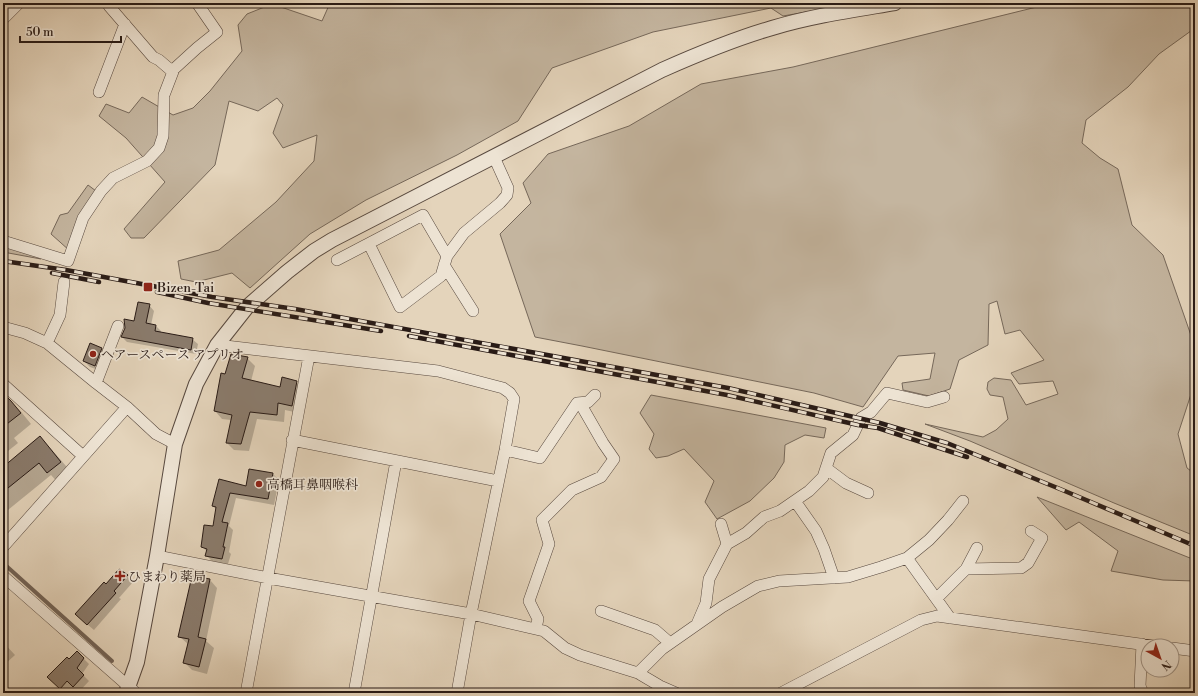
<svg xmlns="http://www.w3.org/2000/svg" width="1198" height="696" font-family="'Libre Bodoni','Noto Serif JP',serif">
<rect width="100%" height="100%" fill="#e4d4bb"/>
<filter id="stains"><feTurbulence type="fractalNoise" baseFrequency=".005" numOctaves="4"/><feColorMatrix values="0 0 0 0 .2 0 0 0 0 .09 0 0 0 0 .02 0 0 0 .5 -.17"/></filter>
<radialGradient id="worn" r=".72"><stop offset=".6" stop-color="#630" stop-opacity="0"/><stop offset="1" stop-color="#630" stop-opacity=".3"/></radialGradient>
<path fill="#c4b59f" stroke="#76685a" d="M330,3H857L783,16L771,8L653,32L552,68L518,121L457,155L366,200L310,234L250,288L232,273L196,282L181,279L178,261L219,250L276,202L314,161L317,135L283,148L273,133L283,105L277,98L258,111L229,101L215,165L144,238H131L124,229L165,182L126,138L99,116L106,104L129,113L142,97L173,115L193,108L210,91L242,51L238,25L247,14L272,4L322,21Z
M1053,3H1195V28L1159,54L1128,87L1086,120L1082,143L1100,158L1118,169L1132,225L1163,255L1194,344L1195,382L1178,434L1187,468L1195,474V536L1114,503L970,441L925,424L983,437L996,430L1008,419L1003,397L990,395L987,389L988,382L994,378L1011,380L1026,405L1058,394L1053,381L1019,384L1011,373L1044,360L1020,330L1005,334L997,301L989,304L988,345L959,360L950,389L929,396L903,390L902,383L930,379L935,353L898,356L863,407L814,393L582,346L535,337L500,234L531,203L523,183L548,154L629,126L701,84L793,67Z
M88,185L96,191L70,251L51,234L60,215L68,213Z
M3,244L41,256V259L3,252Z
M651,395L826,428L824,438L805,435L785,445L784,462L774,478L750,501L717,519L705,502L714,481L684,449L668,456L656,458L649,449L654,434L640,413Z
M1037,497L1195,560V581L1163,580L1111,571L1118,551L1079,522L1066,530Z"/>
<path fill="#0003" d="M149,305L154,311L151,325L156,326L161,331V333L192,339L198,344L196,354L127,342L122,337Z
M102,348L108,355L101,371L90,367L84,361Z
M247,358L255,366L251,381L280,388L296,382L304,389L299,413L285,410L284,422L257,419L249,451L234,450L227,443L231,420L222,419L215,411L226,375Z
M3,395L22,413L31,424L14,438L18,443L3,455Z
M40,438L52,450L73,474L60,485L51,475L3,514V468Z
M273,474L279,480L274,505L236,498L229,526L233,530L229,552L231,554L228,564L213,562L206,555L207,552L202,546L214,527L216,509L213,506L220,480L247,487Z
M120,570L133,582L119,598L121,599L94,630L82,620L106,585Z
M210,580L217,588L206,641L214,648L207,674L192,670L184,662L189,645L180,637Z
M3,642L15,655L3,666Z
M77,652L89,664L82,674L89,681L78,693H65L48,677L69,661Z"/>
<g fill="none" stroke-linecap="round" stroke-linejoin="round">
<path stroke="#736457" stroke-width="4" d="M3,563L112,661"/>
</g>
<path fill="#8a7b6c" stroke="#291b16" d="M138,302L150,304L146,323L156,325L155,331L193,338L191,350L121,337L125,328L124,319L134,321Z
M90,343L102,348L95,366L83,361Z
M231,354L248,357L242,378L280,387L282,377L297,381L292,406L278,403L277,415L250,412L241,444L226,443L232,415L214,411L221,373L225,374Z
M3,393L11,401L21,413L3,427Z
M40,436L61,462L47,473L39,463L3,492V467Z
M249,469L273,473L268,499L230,493L222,522L228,523L223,547H225L222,559L205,556L207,549L201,547L204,525L213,526L216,507L212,506L219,479L246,486Z
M119,569L128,575L114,591L116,593L87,625L75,614L104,582L106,584Z
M192,576L210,579L198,637L206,639L199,667L183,663L189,639L178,637Z
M77,651L84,658L77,668L84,675L73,687L67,681L60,689L47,677L67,657L69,659Z"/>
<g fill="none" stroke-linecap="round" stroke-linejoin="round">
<defs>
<path id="minor" d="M111,3L109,6L153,57L159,60L173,72
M3,19L19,3
M99,92L125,24
M3,241L68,261L83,218L101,191L113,178L147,161L159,148L163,136L164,95L174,69L197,48L217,32L197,3
M369,244L400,307L441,276L447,256L464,233L500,203L507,195L508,188L494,157
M337,260L423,215L447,256
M444,265L473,311
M3,327L25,333L47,343L96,383L127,407L156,434L175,444
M47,343L60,315L64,282
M217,345L438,371L503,388L510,393L514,399L505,450L471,614L457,693
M96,383L118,326
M3,384L83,456
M292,440L498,481
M505,450L540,458L577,403L588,402L595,395
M826,468L846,483L868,493
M795,501L816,531L824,549L834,578
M721,524L727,544
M3,547L127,407
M157,556L268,578L471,614L544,631L565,648L580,655L638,673L660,686L676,693
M907,558L950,618
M966,569L1021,568L1028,563L1042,538L1031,531
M3,576L136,693
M937,598L966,569L977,548
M601,611L655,630L670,643
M697,624L706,603L709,579L727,544L746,533L764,517L780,511L809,491L823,477L831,453L853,435L861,418L871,412L887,393L927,402L944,397
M536,628L538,619L529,601L549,544L542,520L572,490L601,477L614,459L603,443L580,403
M1142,644L1140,686L1143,693
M1172,648L1195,651
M638,673L662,649L722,607L758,586L779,581L848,577L881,567L907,558L929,540L948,520L963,501
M246,693L309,356
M354,693L396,461
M781,693L921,620L937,616L1154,646"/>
<path id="tertiary" d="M126,693L137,662L157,556L175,444L196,384L217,345L247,307L287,272L314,251L332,240L662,70C698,54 734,39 772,28C812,16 854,10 895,3"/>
</defs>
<use href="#minor" stroke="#58493f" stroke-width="12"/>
<use href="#tertiary" stroke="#58493f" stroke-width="16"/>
<use href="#minor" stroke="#ede3d3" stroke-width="11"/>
<use href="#tertiary" stroke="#ede3d3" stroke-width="14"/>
<defs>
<path id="rail" d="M3,261L66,270L212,297L295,309L728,388L880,423L947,443L1060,489L1195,546
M52,273L99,282
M157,292L208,303L381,331
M409,336L727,395L858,425L878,428L967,457"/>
</defs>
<use href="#rail" stroke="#291b16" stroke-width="4.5"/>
<use href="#rail" stroke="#ede3d3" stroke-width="3" stroke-dasharray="9" stroke-linecap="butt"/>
</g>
<g fill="#8f2418" stroke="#ede3d3" stroke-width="1.5">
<rect x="143" y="282" width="10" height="10" rx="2"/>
<circle cx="93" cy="354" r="4"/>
<circle cx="259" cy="484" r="4"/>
<path d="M118 570h4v4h4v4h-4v4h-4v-4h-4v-4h4z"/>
</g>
<g text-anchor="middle" stroke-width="3.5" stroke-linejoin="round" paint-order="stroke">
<g font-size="13" fill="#291b16" stroke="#ede3d3" text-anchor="start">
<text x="157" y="292">Bizen-Tai</text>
<text x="101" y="359">ヘアースペース アプリオ</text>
<text x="267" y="489">高橋耳鼻咽喉科</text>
<text x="128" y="581">ひまわり薬局</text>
</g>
</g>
<rect width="1198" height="696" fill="none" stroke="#e4d4bb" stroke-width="16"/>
<rect x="4" y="4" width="1190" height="688" fill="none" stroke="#291b16" stroke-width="2"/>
<rect x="8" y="8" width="1182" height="680" fill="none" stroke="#291b16"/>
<g transform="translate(1160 658) rotate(140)"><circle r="19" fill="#ede3d3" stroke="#9f9387"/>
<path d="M0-3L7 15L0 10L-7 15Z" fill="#8f2418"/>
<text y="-6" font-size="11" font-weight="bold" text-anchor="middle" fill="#291b16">N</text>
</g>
<path d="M20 36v6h101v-6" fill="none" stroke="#291b16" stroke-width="2"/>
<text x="26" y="36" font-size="12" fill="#291b16" stroke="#ede3d3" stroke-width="3" paint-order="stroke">50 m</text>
<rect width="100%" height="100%" filter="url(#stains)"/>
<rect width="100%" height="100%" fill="url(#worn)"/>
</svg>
